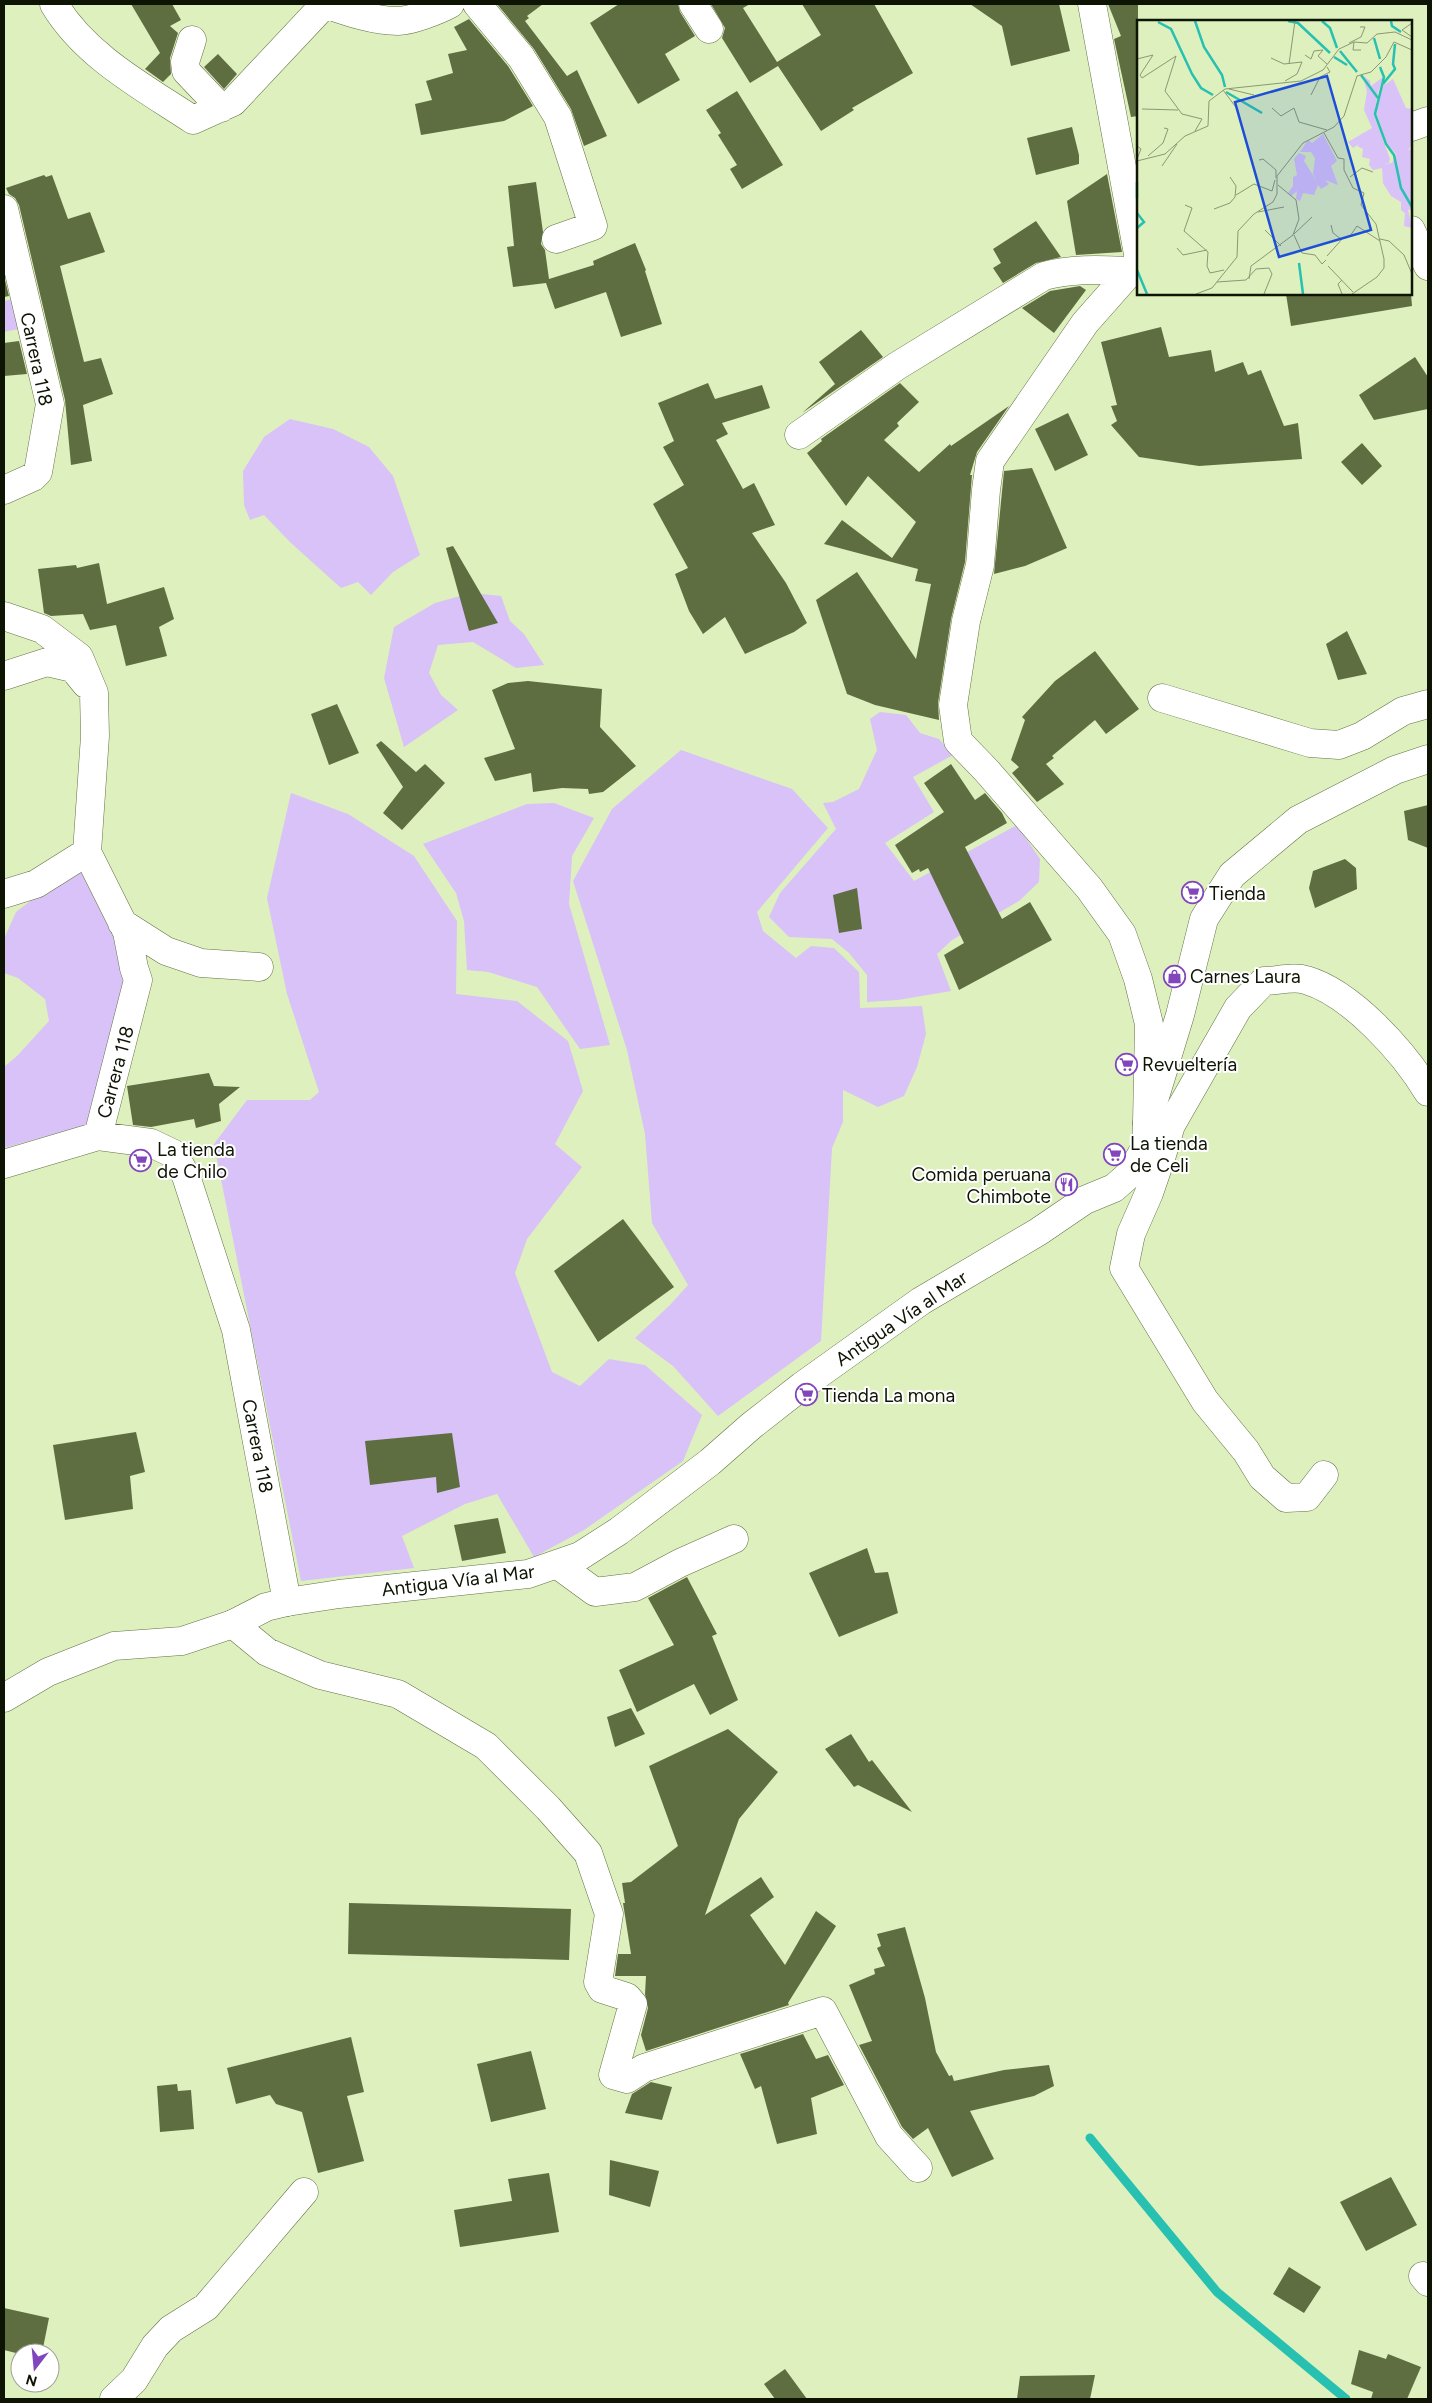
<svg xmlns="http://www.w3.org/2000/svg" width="1432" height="2403" font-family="Figtree,sans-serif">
<rect width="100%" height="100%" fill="#def0be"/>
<path fill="#d8c2f7" d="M14,299L23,328L4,332V301Z
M290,419L333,429L369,447L393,476L420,555L393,572L371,595L358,582L341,588L291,543L264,515L250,520L244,505L243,471L264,437Z
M471,593L501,596L510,621L524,634L544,665L516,668L473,642L438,645L429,673L441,695L458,710L404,747L384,678L394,627L435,603Z
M880,712L906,715L920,733L939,739L953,755L913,777L934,812L885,843L914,881L1017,825L1040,859L1039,882L1019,901L952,940L937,954L951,991L898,1000L867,1002V975L849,953L832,939L789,937L769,917L780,893L836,829L823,803L833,802L859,789L877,750L870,719Z
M681,750L792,789L828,828L757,912L763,931L796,958L811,946L834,948L859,972L860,1008L922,1006L926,1034L917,1067L904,1096L878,1107L843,1090V1122L832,1148L821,1341L718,1416L673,1366L635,1338L670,1305L688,1285L652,1223L645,1134L627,1050L573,881L612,809Z
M291,793L348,814L414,856L457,921L456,994L517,1001L568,1041L583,1091L555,1144L582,1167L527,1239L515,1273L552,1372L580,1386L609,1359L645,1365L702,1415L683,1461L584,1530L534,1557L497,1494L465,1504L402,1536L414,1568L301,1581L214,1144L247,1100H310L319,1092L287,994L267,898Z
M554,803L594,818L572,856L569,904L610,1045L580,1049L537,987L488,972L467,970L464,921L456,893L423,844L527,804Z
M83,870L111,920L130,983L91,1124L4,1148V1067L18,1055L49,1021L45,999L18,978L4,973V939L16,912L63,876Z"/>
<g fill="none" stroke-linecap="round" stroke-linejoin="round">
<path stroke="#28c0b0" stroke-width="9" d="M1090,2138L1217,2292L1346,2399"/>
</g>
<path fill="#5f6e41" d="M131,4H172L181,20L170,26L178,33L170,58L171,74L163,82L145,69L160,53Z
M497,4H543L527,16L529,18L525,21L567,76L577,70L607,136L584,146L571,109L534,49Z
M619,4H678L680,12L695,36L665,54L680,80L638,104L590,23Z
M711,4H750L743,8L777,62L821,35L802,4H874L913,73L852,108L854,110L821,131L778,66L750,83L722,38L725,28Z
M970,4H1059L1070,51L1011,66L1002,26Z
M1108,4H1138V116L1131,117L1114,39L1121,36Z
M469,19L508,66L533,106L504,121L421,135L415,104L432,100L426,81L453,73L448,54L467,50L454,27Z
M218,54L237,74L224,89L204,67Z
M737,91L783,165L742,189L730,169L737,165L718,135L721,133L706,110Z
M1072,127L1079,155V164L1036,175L1027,138Z
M1107,174L1122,252L1076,255L1067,201Z
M44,175L46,177L52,175L68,219L90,212L105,252L60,266L84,362L101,358L113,394L83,405L92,461L71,465L65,400L19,205L15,198L9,194L6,188Z
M536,182L543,232L541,244L545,250L549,279L594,265L593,261L635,243L646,270L645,271L662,324L621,337L606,292L555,309L546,283L513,287L507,247L514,246L508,186Z
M1036,221L1061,257L1036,263L1003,283L993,268L1001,263L993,249Z
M4,276L9,296L4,297Z
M1080,286L1086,290L1054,333L1022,308L1050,291Z
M1286,294H1411L1412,306L1291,326Z
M1161,327L1169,357L1211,350L1215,372L1243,362L1248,375L1261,370L1284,426L1298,423L1302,459L1199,466L1139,457L1111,425L1117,421L1111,406L1117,405L1101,342Z
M861,330L883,357L802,413L835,384L819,362Z
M19,341L27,374L4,376V343Z
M1415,357L1428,377V409L1374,420L1359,395Z
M708,383L715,399L762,385L770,408L722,423L728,434L716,440L743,489L754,483L775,525L752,533L786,583L807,623L794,632L745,654L725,617L703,634L689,611L675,574L688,568L653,504L684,485L663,447L674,441L658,403Z
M900,383L919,402L897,423L899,426L884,440L919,472L950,444L951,446L1009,406L977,452L970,475H972L965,562L951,619L938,703L939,720L875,705L847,694L816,600L857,572L916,659L931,584L915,581L918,569L824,544L842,520L892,558L916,522L868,476L846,506L807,453L822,441L821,439Z
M1068,413L1088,455L1055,471L1035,429Z
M1362,443L1382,466L1362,485L1341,462Z
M1032,468L1067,548L1025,566L994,574L1004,471Z
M453,546L498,623L469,631L446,548Z
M99,563L107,604L164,587L174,619L159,627L167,656L126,666L116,625L90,630L83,614L51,616L44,613L38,569L76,565L77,568Z
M1347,631L1367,674L1338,680L1326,644Z
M1095,651L1139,709L1106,734L1095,720L1052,756L1054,758L1046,764L1064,784L1037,802L1012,773L1019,767L1011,760L1025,720L1022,717L1055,681Z
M528,681L602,689L600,727L636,766L603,792L589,794L588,789L562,788L533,792L531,773L495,781L484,758L515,749L492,690L508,683Z
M337,704L359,753L329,765L311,714Z
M381,741L416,772L425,764L445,783L402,830L383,813L403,787L376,745Z
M951,764L975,800L985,793L1002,813L1007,823L965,847L1002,919L1030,902L1052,940L959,990L944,955L964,943L928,868L920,872L919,869L912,873L895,845L944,812L924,783Z
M1428,805V848L1408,840L1404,811Z
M1345,859L1356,868L1357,889L1315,908L1309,888L1313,871Z
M857,888L862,929L839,933L833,895Z
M209,1073L214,1086L240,1087L219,1104L221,1121L196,1128L194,1119L151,1127L133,1125L127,1086Z
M623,1219L674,1287L598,1342L554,1271Z
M136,1432L145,1472L130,1476L133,1509L65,1520L53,1445Z
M452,1433L460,1487L437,1493L436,1477L370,1485L365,1441Z
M498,1518L506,1553L462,1561L454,1525Z
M867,1548L875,1573L888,1572L898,1613L839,1637L809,1573Z
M687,1577L717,1634L712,1636L738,1700L710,1715L694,1684L637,1712L619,1670L674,1645L648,1598Z
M631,1708L645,1734L615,1747L607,1717Z
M728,1729L778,1772L739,1819L705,1915L761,1877L774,1897L750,1915L785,1965L816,1911L836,1926L788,2003L789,2005L646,2051L641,2035L648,2008L645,1994L646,1976H615L618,1954H631L623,1903H625L622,1883L631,1882L678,1846L649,1766Z
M851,1734L869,1762L872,1760L912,1812L858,1785L854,1787L825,1749Z
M349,1903L571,1909L569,1960L348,1954Z
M905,1927L925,1998L936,2052L949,2076L952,2075L954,2081L1004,2070L1049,2065L1054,2086L1034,2096L970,2111L994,2159L952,2177L928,2128L913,2139L902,2127L859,2045L872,2041L849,1985L875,1974L874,1969L885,1966L877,1948L881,1946L877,1934Z
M803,2034L816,2059L828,2055L844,2085L811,2098L817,2134L777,2144L761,2086L755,2089L740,2054Z
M351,2037L364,2092L347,2096L364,2161L318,2173L302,2112L276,2104L270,2095L236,2104L227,2068Z
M531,2051L546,2109L491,2122L477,2064Z
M651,2082L672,2087L662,2120L625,2113L632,2094Z
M177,2084L178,2091L191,2090L194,2129L160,2132L157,2086Z
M610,2160L659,2171L650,2207L609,2195Z
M549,2173L559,2232L460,2247L454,2210L512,2201L508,2179Z
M1391,2177L1417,2225L1366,2251L1340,2202Z
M1289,2267L1321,2287L1304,2313L1273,2294Z
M4,2308L49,2318L42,2353H16L4,2350Z
M1359,2350L1386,2359L1388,2354L1421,2367L1407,2399H1371L1373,2392L1351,2384Z
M785,2369L807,2399H775L764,2384Z
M1095,2375L1090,2399H1017L1020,2376Z"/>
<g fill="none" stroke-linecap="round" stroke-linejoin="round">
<defs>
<path id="minor" d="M54,4C85,56 143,87 193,120L233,102L325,4C348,12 374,21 398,21C411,21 439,10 450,4
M477,4L521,57L558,117L593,226L556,239
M693,4L709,29
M1092,4L1138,254
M192,40L185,62L186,71L221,108
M1411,127L1428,121
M4,209L50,404L38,472L33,477L4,490
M1411,230L1428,266
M1138,263L1085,323L990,461L986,490L980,565L966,621L953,705L958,741L986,770L1089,888L1122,934L1138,979L1149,1024L1147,1123L1161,1158L1149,1193L1131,1234L1124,1268L1205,1401L1246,1451L1262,1477L1286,1498L1307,1497L1324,1475
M799,435L897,366L1044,276C1074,268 1102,270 1132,271
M4,616L42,629L79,657L94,693L95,736L87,852L127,932L134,968L138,980L98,1136
M4,676L47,662L73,668L86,684
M1162,698L1310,743L1339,745L1362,736L1403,711L1428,704
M4,894L36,884L87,852
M122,923L166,951L201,963L259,967
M1161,1158L1171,1125L1238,1008L1264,981C1276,981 1294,976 1306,980C1351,993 1404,1052 1428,1092
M4,1164L98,1136L151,1143L174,1154L186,1176L236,1330L287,1602
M558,1565L595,1592L635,1587L680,1563L734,1539
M233,1624L267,1652L320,1675L398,1694L486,1746L548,1808L588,1853L609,1914L598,1982L602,1989L627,1997L633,2004L613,2075L627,2079L644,2068L823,2011L889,2136L918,2168
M1423,2276L1428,2282
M114,2399L134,2380L155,2346L171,2329L206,2307L304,2192"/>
<path id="major" d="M4,1698L48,1672L114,1646L182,1641L233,1624L266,1607L287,1602L339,1594L528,1574L580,1556L619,1531L710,1462L751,1426L802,1386L921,1301L1038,1232L1085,1200L1114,1188L1131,1173L1146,1146L1147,1123L1180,1015L1204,919L1232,875L1298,820L1395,770L1428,759"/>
</defs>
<use href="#minor" stroke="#627244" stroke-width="29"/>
<use href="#major" stroke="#627244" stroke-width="29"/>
<use href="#minor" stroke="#fff" stroke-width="28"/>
<use href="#major" stroke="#fff" stroke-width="28"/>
</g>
<defs>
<symbol id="supermarket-ring" viewBox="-11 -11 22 22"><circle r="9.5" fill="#fff" stroke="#8146bc" stroke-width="1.5"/><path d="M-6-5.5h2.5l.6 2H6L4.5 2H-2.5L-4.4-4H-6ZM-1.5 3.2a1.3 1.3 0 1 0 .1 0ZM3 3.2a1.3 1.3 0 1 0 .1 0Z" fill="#8146bc"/></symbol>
<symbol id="shop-ring" viewBox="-11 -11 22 22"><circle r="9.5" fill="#fff" stroke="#8146bc" stroke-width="1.5"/><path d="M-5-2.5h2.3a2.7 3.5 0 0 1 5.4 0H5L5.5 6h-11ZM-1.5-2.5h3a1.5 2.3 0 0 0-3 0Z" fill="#8146bc"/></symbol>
<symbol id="restaurant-ring" viewBox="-11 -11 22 22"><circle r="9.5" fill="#fff" stroke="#8146bc" stroke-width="1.5"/><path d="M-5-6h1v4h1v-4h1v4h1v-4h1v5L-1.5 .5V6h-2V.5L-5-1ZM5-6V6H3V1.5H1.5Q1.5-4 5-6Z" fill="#8146bc"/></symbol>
</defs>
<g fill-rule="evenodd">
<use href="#supermarket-ring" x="1180" y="880" width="25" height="25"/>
<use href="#shop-ring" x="1162" y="964" width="25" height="25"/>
<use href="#supermarket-ring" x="1114" y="1052" width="25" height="25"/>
<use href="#supermarket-ring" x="1102" y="1142" width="25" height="25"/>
<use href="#supermarket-ring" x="128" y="1148" width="25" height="25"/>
<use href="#restaurant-ring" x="1054" y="1172" width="25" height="25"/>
<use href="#supermarket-ring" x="794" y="1382" width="25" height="25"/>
</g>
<g text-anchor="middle" stroke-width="4" stroke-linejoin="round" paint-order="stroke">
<g font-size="19" fill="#0e1403" stroke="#fff">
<text transform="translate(37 359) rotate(78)" y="7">Carrera 118</text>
<text transform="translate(115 1072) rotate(-75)" y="7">Carrera 118</text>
<text transform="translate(901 1318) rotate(-34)" y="7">Antigua Vía al Mar</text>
<text transform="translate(258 1446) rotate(79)" y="7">Carrera 118</text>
<text transform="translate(458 1580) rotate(-7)" y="7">Antigua Vía al Mar</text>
</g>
<g font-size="19" fill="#0e1403" stroke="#fff" text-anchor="start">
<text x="1209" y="900">Tienda</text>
<text x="1190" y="983">Carnes Laura</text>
<text x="1142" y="1071">Revueltería</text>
<text x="1130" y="1150">La tienda<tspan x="1130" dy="22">de Celi</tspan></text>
<text x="157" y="1156">La tienda<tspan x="157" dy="22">de Chilo</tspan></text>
<text x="1051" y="1181" text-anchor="end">Comida peruana<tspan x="1051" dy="22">Chimbote</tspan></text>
<text x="822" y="1402">Tienda La mona</text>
</g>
</g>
<g transform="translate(1137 20)">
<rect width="275" height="275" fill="#def0be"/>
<path d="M225,55L233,61L234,66L246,57L240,76ZM256,59L269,88L275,89V125L271,130L275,129V191L271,189L275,208L267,206L268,193L264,190V182L254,176L246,163L245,148L236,150L232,145L233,139L225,137L226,129L220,126L223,123L216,128L211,122L235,108L227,90L230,71L227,61L240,78L237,95L253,139L252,143L244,145L255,143L259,134L250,124L239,92L246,66ZM186,114L200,141L194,146L201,165L188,160L192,164L184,169L181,165L177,175L166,173L163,181L159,179L160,171L154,176L151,173L156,166V157L160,155L157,139L162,133L169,136L167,141L181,163L176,154L178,138L174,132H163L171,120L175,123Z" fill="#d8c2f7"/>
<path fill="none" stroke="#28c0b0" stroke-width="2.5" d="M58,1L67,27L85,55L88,67M151,1L161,3L193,33M185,1L193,8L200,28M254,1L255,6L264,12M21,2L34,9L55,54L64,68L76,75M237,18L243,39M203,31L220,52M197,37L210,45M243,47L247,57L238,94L249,124L257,135L264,168L275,187M224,55L241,78M246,64L258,49L256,44L258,24M89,72L125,93M0,162V178M0,193L7,202L0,208M162,243L166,274M0,250L10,274"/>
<path fill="none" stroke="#8b9873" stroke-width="1" d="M275,3L265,10L275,17M0,17V1M217,22L216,30H224M212,23L224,17L228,7H223M168,35L174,39L177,31L186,30L181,36L190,44M134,38L147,44L165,42L160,54L148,61M0,39L16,35L3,55L5,58L39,36L28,71L45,94L65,99L58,111M152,44L158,1M92,69L117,75M86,70L101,90M174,75L183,57L193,52L190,47M135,88L144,96L157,88L162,102L190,110M5,89L41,90M187,113L201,138L207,139M0,126L4,129L0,139M11,136L26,123L31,109L27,108M207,139V150L216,168L227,173L224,185L239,204L247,239V248L240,257L215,274M122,140L126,139L139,150V158M0,141L28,134L48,116L71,106L72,81L88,69L164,61L186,50L202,29L217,22L230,23L240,14L258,12L275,20M25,146L40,124M213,157L225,148L236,152M99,175L117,164L135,171L138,160M48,185L55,188L47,211L71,232L70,246L73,253L87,250M77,189L93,183L98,177L99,166L93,157M121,192L147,187M194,205L196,213L204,219M128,210L144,226M157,214L175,197M157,215L165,233L178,235L185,244L189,240M243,219L252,221L267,235L275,254M40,228L46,235L70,230M190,236L206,218L213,216L220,206L243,221M191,246L216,272M112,259L114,246L156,215L162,199L159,180L141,165M205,260L201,264L205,274M80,262L109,260L119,249L132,248L135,254L127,274M59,274L75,268L100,237L101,211L117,194L136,182L140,174V156L166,123L197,107L207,96L220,56L234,52L249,37L257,22L275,30"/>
<path fill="#1d4ed8" fill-opacity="0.15" stroke="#1d4ed8" stroke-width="2.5" d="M190,56L234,210L142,237L98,82Z"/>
<rect width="275" height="275" fill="none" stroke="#0e1403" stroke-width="2.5"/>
</g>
<rect width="1432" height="2403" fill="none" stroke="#0e1403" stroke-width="10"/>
<g transform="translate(35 2368) rotate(196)"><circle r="24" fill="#ffffff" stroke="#9fa19a"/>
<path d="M0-4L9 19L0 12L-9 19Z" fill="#8146bc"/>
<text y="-8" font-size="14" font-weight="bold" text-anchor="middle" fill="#0e1403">N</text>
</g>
</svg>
